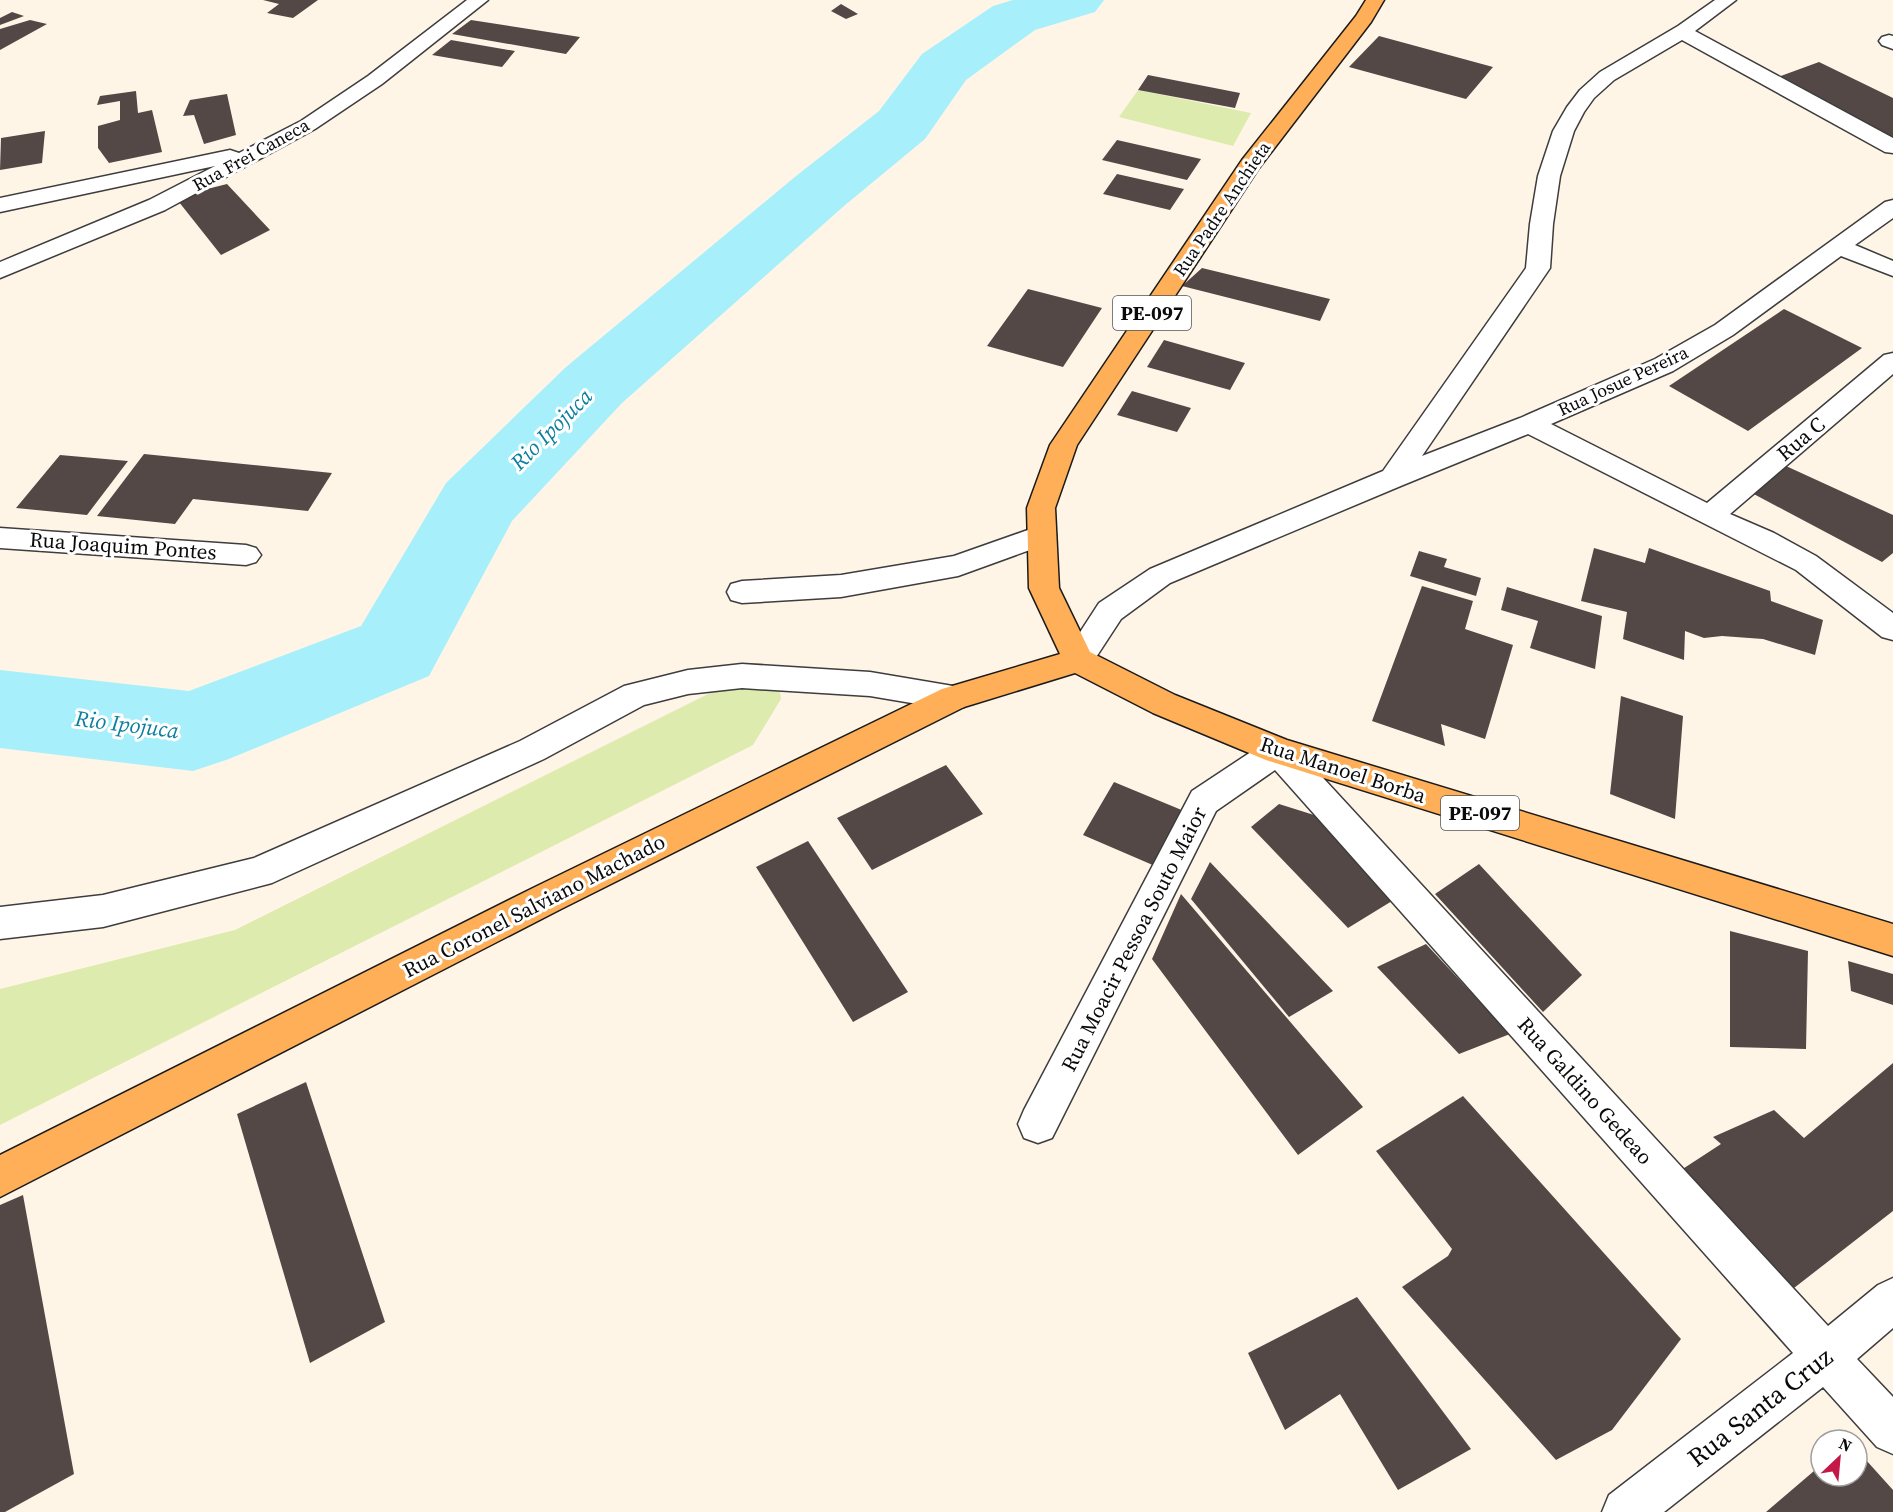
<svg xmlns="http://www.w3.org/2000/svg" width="1893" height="1512" font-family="'Source Serif 4',serif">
<rect width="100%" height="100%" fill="#fff5e7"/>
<path fill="#ddecae" d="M1138,90L1251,113L1233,146L1119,117Z
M778,679L781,699L753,745L0,1125V989L235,930L736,680Z"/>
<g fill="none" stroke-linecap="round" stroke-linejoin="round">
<path fill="#a7f0fb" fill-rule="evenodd" d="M1013,0H1104L1095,12L1035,30L966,80L925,139L844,206L622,403L512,521L429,676L229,759L193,771L0,748V670L189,691L361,626L446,483L566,367L796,176L879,111L922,54L993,6Z"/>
</g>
<path fill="#544846" d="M263,0H318L293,18L267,13L279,4Z
M841,4L858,14L846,19L831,11Z
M12,12L24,16L0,25V18Z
M30,20L47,24L0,50V29Z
M471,20L580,37L566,54L452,34Z
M1379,36L1493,67L1466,99L1349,67Z
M451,40L515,51L502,67L432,55Z
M1819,62L1893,98V137L1775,78Z
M1148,75L1240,93L1235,108L1138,90Z
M136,91L138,113L152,110L162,152L109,163L98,148V126L120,120V101L97,105L100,96Z
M227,94L236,135L204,144L194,115L183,116L190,100Z
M45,131L42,163L0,170L1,138Z
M1117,140L1201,159L1187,180L1102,160Z
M1117,174L1184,189L1170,210L1103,194Z
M227,184L270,230L221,255L175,197Z
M1202,268L1330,299L1320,321L1182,286Z
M1028,289L1102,308L1063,367L987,346Z
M1784,309L1862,348L1748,431L1669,386Z
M1164,340L1245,363L1230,390L1147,367Z
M1132,391L1191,408L1177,432L1117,415Z
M144,454L332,473L308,511L193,499L175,524L97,516Z
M60,455L128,461L87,515L16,508Z
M1786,466L1893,515V553L1882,562L1750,492Z
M1594,548L1645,563L1649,548L1770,591L1771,601L1823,620L1815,655L1763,639L1722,636L1704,638L1685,631L1684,660L1623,639L1627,612L1581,601Z
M1419,551L1447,559L1444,567L1481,578L1476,596L1410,576Z
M1422,586L1473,601L1465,629L1513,645L1485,739L1441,724L1445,746L1372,721Z
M1507,587L1602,616L1595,669L1530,648L1538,621L1501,610Z
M1621,696L1683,716L1675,819L1610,794Z
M946,765L983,814L872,870L837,818Z
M1114,782L1184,811L1155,866L1083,835Z
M1279,804L1314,815L1392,901L1348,928L1251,827Z
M808,841L908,992L853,1022L756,867Z
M1210,862L1333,991L1289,1017L1191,899Z
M1479,864L1582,975L1543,1012L1435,894Z
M1181,894L1363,1107L1298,1155L1152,959Z
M1730,931L1808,951L1806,1049L1730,1047Z
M1426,944L1510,1034L1459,1054L1377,967Z
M1848,961L1893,974V1005L1851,991Z
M1893,1063V1211L1785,1295L1675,1174L1721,1144L1713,1137L1774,1110L1804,1138Z
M306,1082L385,1322L310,1363L237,1114Z
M1463,1096L1681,1339L1612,1430L1556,1460L1402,1287L1448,1256L1452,1249L1376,1151Z
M23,1195L74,1474L5,1512H0V1205Z
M1357,1297L1471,1449L1398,1490L1340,1394L1285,1430L1248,1353Z
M1857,1450L1893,1490V1512H1766L1821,1465V1476H1857Z"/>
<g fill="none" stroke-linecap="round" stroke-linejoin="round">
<defs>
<path id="minor" d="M467,0H488L382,84L315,129L165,210L0,278V262L149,200L215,166L0,212V198L230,150L239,153L301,121L368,76Z
M1715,0H1736L1695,31L1893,138V153L1885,152L1682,40L1614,80L1594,98L1584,112L1574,131L1560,176L1553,224L1550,268L1422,456L1520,418L1655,359L1715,325L1885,202L1893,200V218L1855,245L1893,261V276L1841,256L1733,335L1673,371L1551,424L1707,503L1884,355L1893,353V374L1730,514L1774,533L1816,556L1893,613V640L1882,637L1796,570L1528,434L1403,485L1170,583L1121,619L1089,668L1078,672L1067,668L1062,660L1099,603L1150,569L1383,471L1526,268L1530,224L1538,176L1553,131L1567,107L1580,90L1600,72L1678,26Z
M1889,35L1893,36V49L1882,45L1879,41L1882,37Z
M1042,525L1052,528L1056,535L1052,542L958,576L841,597L742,603L731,600L727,592L731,584L742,581L841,575L954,556Z
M0,528L246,545L256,548L261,555L256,562L246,565L0,548Z
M742,664L870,672L953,686L964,689L969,698L964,707L953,710L870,696L742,688L688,694L644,705L544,759L272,883L103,927L0,939V907L103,895L254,858L520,741L624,686L688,670Z
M1278,738L1290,742L1828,1326L1878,1285L1893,1278V1328L1857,1359L1893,1397V1454L1877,1447L1823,1387L1664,1512H1602L1609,1495L1793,1353L1275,770L1216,811L1052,1138L1038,1143L1024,1138L1018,1124L1024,1110L1192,791L1266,742Z"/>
<path id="major" d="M1366,0H1384L1371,22L1259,168L1077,445L1055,508L1059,588L1090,652L1175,695L1287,740L1893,924V956L1266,760L1153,713L1075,673L964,707L561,909L0,1197V1155L535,887L942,689L1060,654L1029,588L1027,508L1050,445L1242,160L1356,16Z"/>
</defs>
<use href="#minor" stroke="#3d3d3d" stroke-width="3"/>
<use href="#major" stroke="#1b1b1b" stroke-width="3"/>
<use href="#minor" fill="#fff" fill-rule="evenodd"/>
<use href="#major" fill="#ffaf57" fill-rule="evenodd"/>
</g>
<g text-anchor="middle" stroke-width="6" stroke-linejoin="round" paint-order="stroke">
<g font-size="18" fill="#0a0a0a" stroke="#fff">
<text transform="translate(251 155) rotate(-29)" y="6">Rua Frei Caneca</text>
<text transform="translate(1222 209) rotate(-56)" y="6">Rua Padre Anchieta</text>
<text transform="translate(1623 381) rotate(-25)" y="6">Rua Josue Pereira</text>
</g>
<g fill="#fff" stroke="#545454" stroke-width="1.5">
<rect x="1113" y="296" width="78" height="34" rx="4.5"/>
<rect x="1441" y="796" width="78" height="34" rx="4.5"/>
</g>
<g font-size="20" font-weight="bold" fill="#0a0a0a">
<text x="1152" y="320">PE-097</text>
<text x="1480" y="820">PE-097</text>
</g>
<g font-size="21" fill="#0a0a0a" stroke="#fff">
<text transform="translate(1801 439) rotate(-40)" y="7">Rua C</text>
<text transform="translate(123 546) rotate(4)" y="7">Rua Joaquim Pontes</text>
<text transform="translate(1343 770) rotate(18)" y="7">Rua Manoel Borba</text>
<text transform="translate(534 906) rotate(-27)" y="7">Rua Coronel Salviano Machado</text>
<text transform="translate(1134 939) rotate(-63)" y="7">Rua Moacir Pessoa Souto Maior</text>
<text transform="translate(1585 1091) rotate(48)" y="7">Rua Galdino Gedeao</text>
</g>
<g font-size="22" font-style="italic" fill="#0b7f9d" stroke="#fff">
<text transform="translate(551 429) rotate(-45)" y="8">Rio Ipojuca</text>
<text transform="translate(127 724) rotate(7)" y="8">Rio Ipojuca</text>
</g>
<g font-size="26" fill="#0a0a0a" stroke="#fff">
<text transform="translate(1760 1407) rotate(-38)" y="9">Rua Santa Cruz</text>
</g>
</g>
<g transform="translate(1839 1458) rotate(26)"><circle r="28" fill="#ffffff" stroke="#9d9d9d" stroke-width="1.5"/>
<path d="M0-4.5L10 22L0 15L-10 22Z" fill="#c41849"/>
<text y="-9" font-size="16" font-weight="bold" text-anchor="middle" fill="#0a0a0a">N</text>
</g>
</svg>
